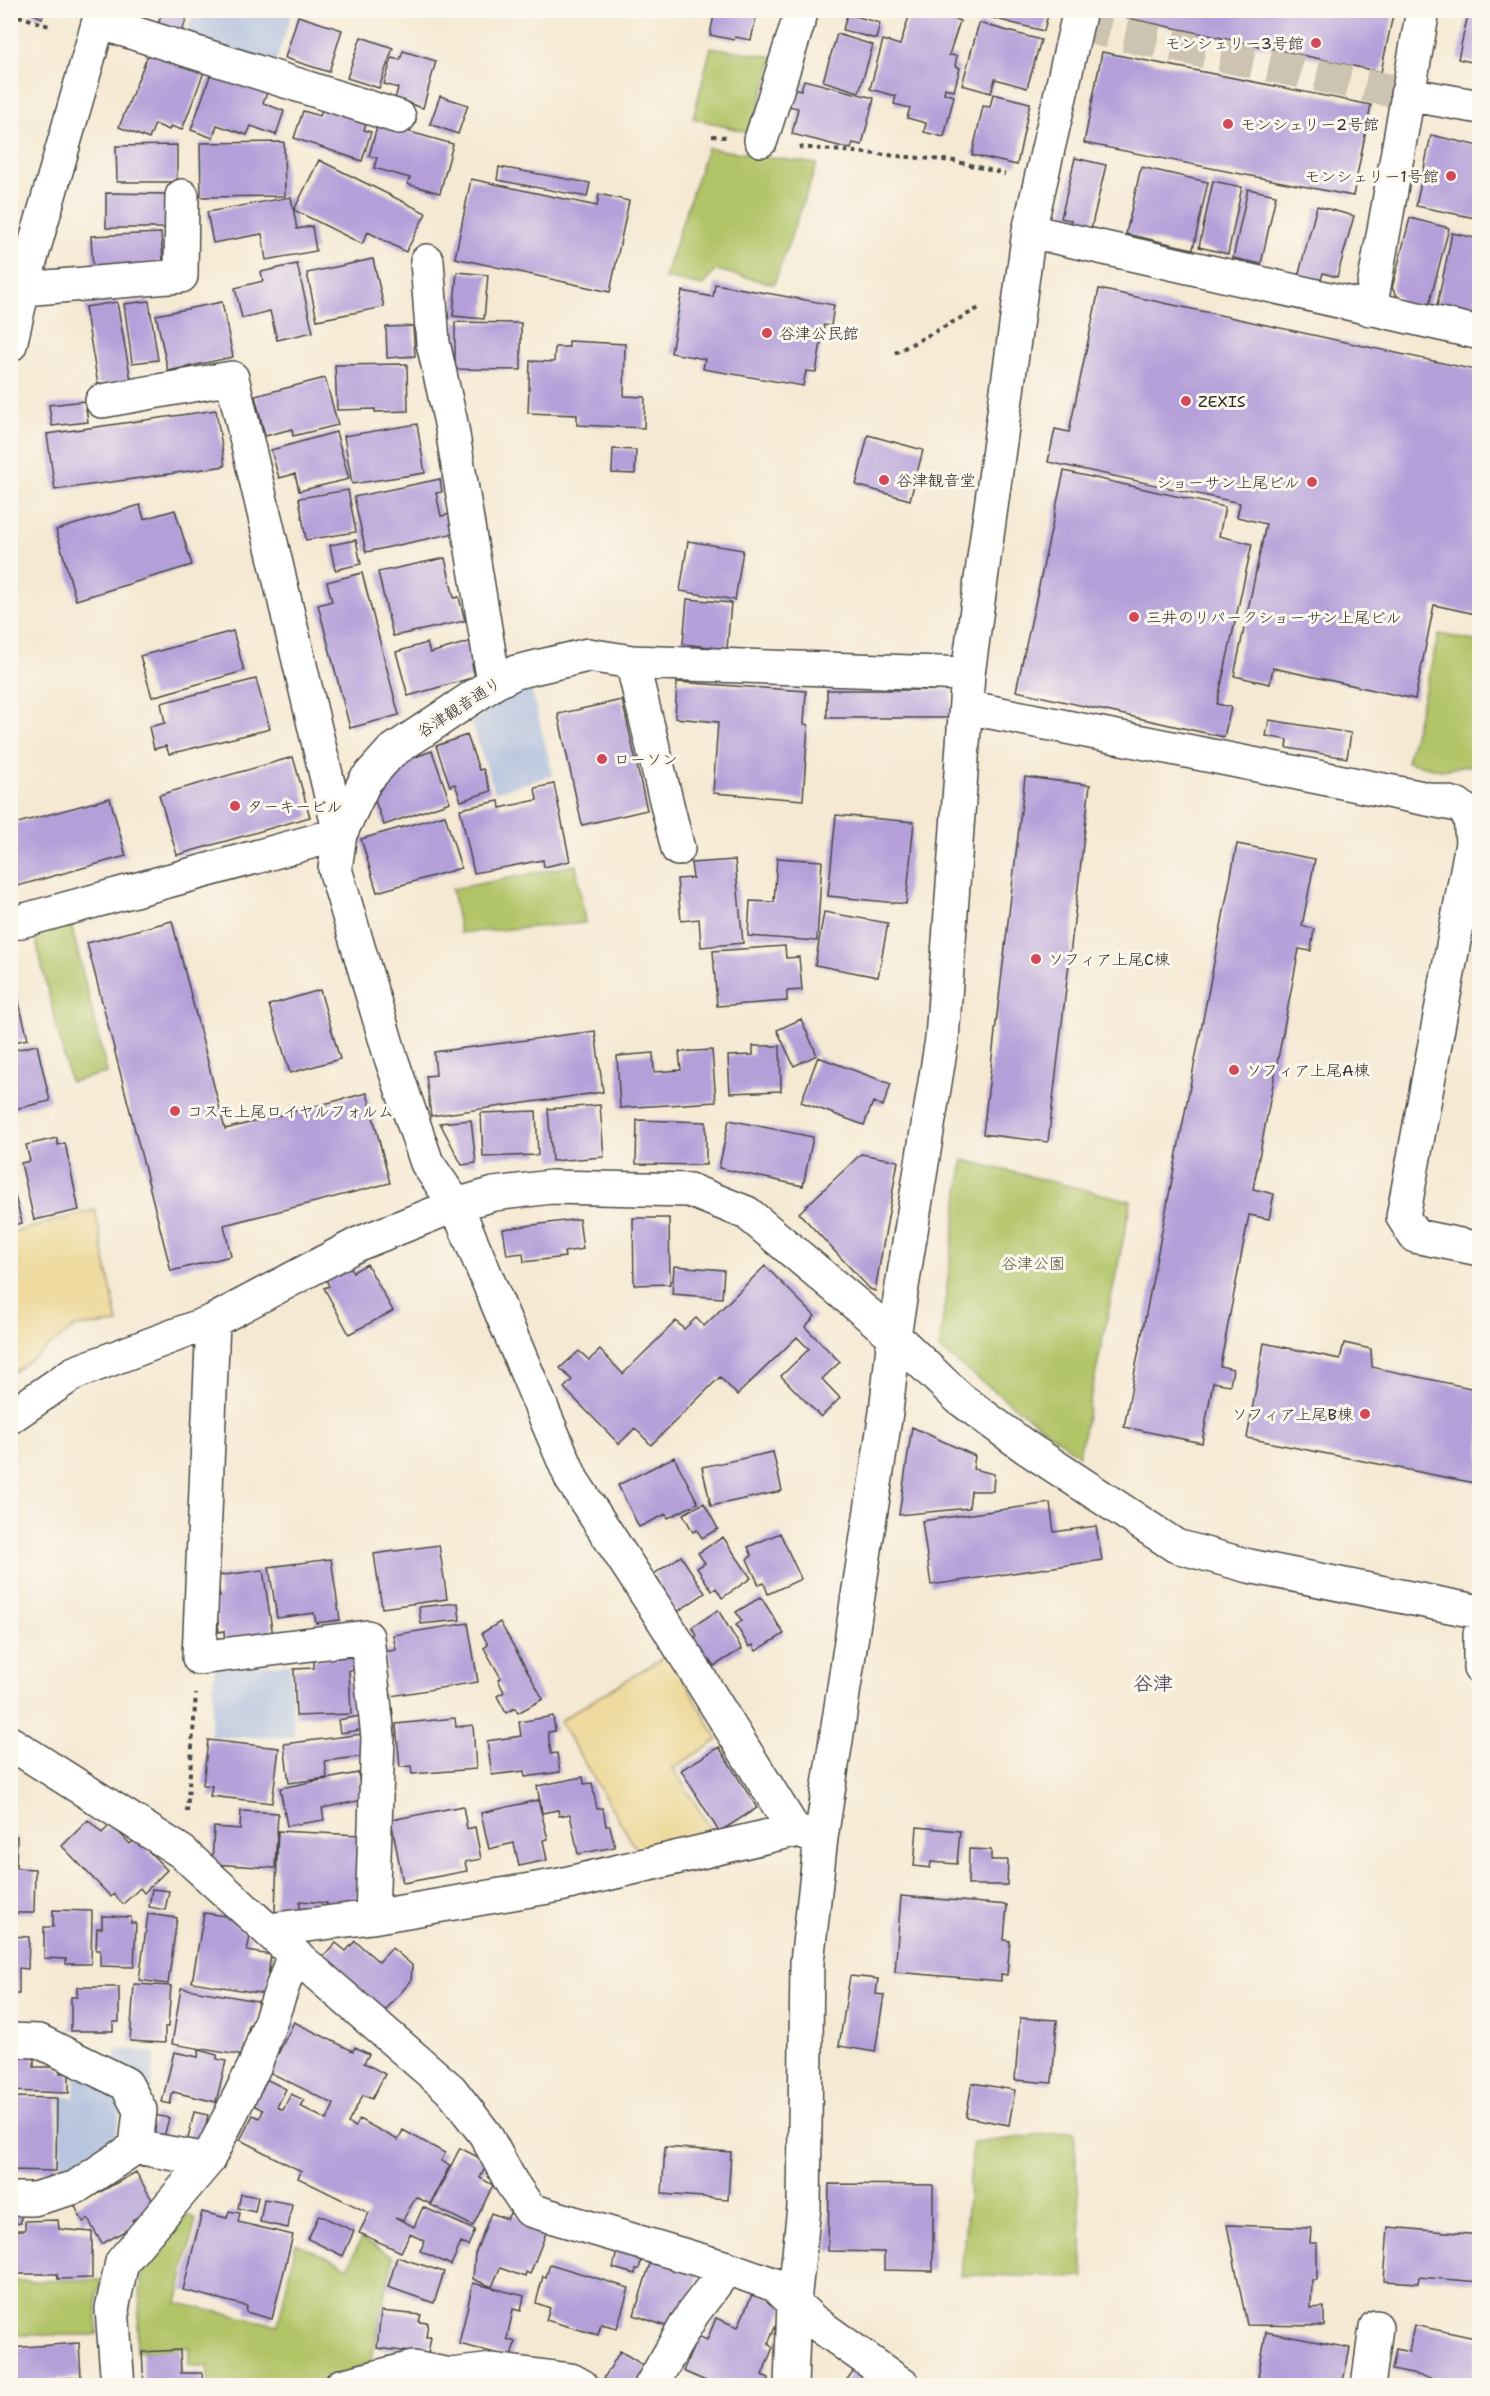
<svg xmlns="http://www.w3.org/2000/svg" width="1490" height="2396" font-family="'Shantell Sans','Klee One',sans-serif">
<rect width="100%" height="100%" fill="#fbf7ec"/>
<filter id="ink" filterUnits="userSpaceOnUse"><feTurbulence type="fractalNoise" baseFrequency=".0167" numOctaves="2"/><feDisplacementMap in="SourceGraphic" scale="12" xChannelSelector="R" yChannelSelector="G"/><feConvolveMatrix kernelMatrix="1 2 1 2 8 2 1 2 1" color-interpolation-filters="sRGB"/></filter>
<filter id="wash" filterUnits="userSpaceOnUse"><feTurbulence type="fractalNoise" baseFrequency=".008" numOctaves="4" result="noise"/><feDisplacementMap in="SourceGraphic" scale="24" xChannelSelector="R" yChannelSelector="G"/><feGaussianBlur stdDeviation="1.35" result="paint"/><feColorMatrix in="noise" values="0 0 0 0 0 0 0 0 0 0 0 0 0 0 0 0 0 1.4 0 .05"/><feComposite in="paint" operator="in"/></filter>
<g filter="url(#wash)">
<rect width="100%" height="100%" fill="#f5e9d3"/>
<path fill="#b7c5de" d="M194,11H293L275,64L187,34Z
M529,681L553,775L495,792L471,722L498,701Z
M290,1664L294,1737H210L215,1668Z
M117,2048L155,2053L151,2095L115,2068Z
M75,2072L105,2086L121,2106L113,2149L91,2164L60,2169V2096L74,2098Z"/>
<path fill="#b2c467" stroke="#6e7849" stroke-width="1.5" d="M711,47L774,57L750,133L693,118Z
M707,148L817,164L774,284L716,270L702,286L664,278Z
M1439,634L1480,642L1479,764L1441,770L1407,762Z
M576,865L585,923L460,933L452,889Z
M71,924L107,1073L70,1082L34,933Z
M963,1160L1131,1201L1079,1455L939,1349Z
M1074,2131L1084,2277L961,2275L973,2143Z
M187,2215L196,2219L177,2303L278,2325L296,2243L348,2267L361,2238L393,2257L371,2363L311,2385H209L207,2366H189V2347L136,2352L143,2260Z
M103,2280L97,2295V2335H11L10,2281Z"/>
<path fill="#eeda9e" stroke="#8c8264" stroke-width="1.5" d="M95,1210L118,1323L75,1327L11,1374V1233Z
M669,1654L718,1740L673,1768L717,1839L640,1855L559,1721Z"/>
<g id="blocks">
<path fill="#b49fd9" d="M25,10H45L42,18Z
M149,10H189L182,32L158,24L161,15Z
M715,10L757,13L751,40L735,37L734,40L710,35Z
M911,10H928L960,21L949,55L957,56L955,66L960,68L954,91L945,88L944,93L954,96L944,137L924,132L926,123L907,118L910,108L894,104L896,96L870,89L883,40L900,45Z
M985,10H1049L1044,31L984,16Z
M1110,10H1394L1381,72L1109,14Z
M1469,10H1480V64L1458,59Z
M847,14L880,23L876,39L843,30Z
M298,16L342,30L329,72L285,58Z
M979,23L1041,40L1027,88L995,79L991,93L962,85Z
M837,34L873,45L859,92L823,81Z
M361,37L393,48L379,88L347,78Z
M150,50L204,72L182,130L171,126L169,130L155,124L149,139L119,127Z
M403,51L436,61L423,108L395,99L398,88L384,84L392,58L400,60Z
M1102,52L1371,105L1353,196L1084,143Z
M211,73L267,93L263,103L284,111L276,135L251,126L247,135L217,125L213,138L191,130Z
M804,80L874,98L862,145L853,143L851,149L792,134L798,108L788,106L793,88L801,90Z
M993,94L1030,103L1017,165L972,155L983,106L990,107Z
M440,96L468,105L458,134L430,124Z
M323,106L367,121L364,130L371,132L362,161L294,138L303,111L320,116Z
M378,123L453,144L440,193L407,184L410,178L374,168L377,158L369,156Z
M1431,135L1480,146V219L1416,206Z
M284,142L285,196L201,197L200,143Z
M177,145V182H117L116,146Z
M1075,158L1106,165L1090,233L1069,228L1071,220L1061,218Z
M319,160L426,213L406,252L368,232L362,244L294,210Z
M499,167L590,183L587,197L497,180Z
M1141,167L1208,182L1193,249L1126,234Z
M471,179L597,206L599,194L629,201L610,292L455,258Z
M1213,181L1242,187L1228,254L1199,247Z
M1248,189L1276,195L1261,264L1233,258Z
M106,193L166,194V228H106Z
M291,197L297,229L312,226L316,251L266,260L262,234L213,243L207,212Z
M1317,206L1354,216L1337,277L1323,273L1320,283L1298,277Z
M1410,218L1449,228L1428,309L1402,303L1392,288Z
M161,233L163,261L93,271L91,236Z
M1452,233L1480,239V279L1472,314L1437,306Z
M373,259L384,307L317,320L307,273Z
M297,264L313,332L277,340L270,311L242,318L235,288L263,281L261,272Z
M457,272L488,275L484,319L453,316Z
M715,284L834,305L831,326L824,325L816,372L806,371L803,386L703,369L705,359L671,353L682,291L713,297Z
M1099,289L1480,371V615L1434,605L1415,699L1273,668L1270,684L1234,676L1266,524L1237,517L1240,503L1048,462L1055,429L1069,432Z
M149,301L158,360L132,363L124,304Z
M117,302L131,380L98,385L85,307Z
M222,302L233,357L168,371L156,315Z
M455,322L521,323V370L455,369Z
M413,326L415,356L387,358L386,327Z
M569,341L625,344L624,396L645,397L644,428L577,425V415L528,413L530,361L554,362L555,347H569Z
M407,364L408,411L375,412V409L337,410L335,365Z
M325,378L338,425L293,436L292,429L265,436L255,396Z
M85,401L88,422L52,426L49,405Z
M216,410L225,466L55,490L47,434Z
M417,424L425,473L352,484L344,436Z
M336,432L349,479L299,491L295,474L279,478L271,450Z
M868,435L923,450L910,500L856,485Z
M613,449L636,450L635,474L612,473Z
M1064,471L1225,507L1219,536L1252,544L1217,704L1231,707L1224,737L1016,691Z
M440,479L442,492L436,493L441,516L451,514L455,533L366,552L354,497Z
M348,490L356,532L306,540L299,498Z
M140,505L144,519L175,510L192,565L76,600L56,530Z
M356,540L361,564L335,570L330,545Z
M688,541L743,550L735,600L680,591Z
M445,558L454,598L459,597L465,621L393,636L378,572Z
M362,573L399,715L350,728L318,605L332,601L327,582Z
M687,599L731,603L727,649L683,644Z
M233,631L244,671L152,697L140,656Z
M472,641L478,663L472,664L475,677L408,696L396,652L427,643L430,653Z
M256,679L270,729L169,754L166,746L154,749L149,727L165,723L161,703Z
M677,682L806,691L804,724L808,725L803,800L713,793L718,722L675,718Z
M827,690H951V718H827Z
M622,700L647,810L582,825L558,714Z
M1269,720L1351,733L1347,758L1287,748L1288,740L1266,736Z
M467,735L479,770L483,769L491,791L461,801L455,784L450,786L436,746Z
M432,751L450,802L384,825L373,795L379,793L377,787L404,761Z
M293,757L310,817L177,855L159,795Z
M1025,777L1090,785L1048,1142L983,1134Z
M554,784L570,861L544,867L543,860L474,873L460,809L499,801L500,808L537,800L535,788Z
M110,798L126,856L10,888V825Z
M445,815L461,868L377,892L361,839Z
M836,815L914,822L906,904L828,896Z
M1237,844L1315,859L1302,926L1314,929L1311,951L1299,949L1253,1189L1274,1194L1269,1219L1249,1215L1220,1366L1233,1369L1230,1385L1213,1382L1202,1443L1124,1427Z
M777,858L822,861L817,941L748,936L750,901L774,902Z
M735,860L743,943L701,947L699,919L681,921L677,879L693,878L691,863Z
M824,912L888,923L878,977L815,965Z
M172,921L225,1129L367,1093L390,1183L224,1225L231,1256L171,1271L87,943Z
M785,946L786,958L799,957L802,990L787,991V1001L717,1006L713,951Z
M10,967L28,1039L10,1043Z
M320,990L340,1059L290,1073L269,1005Z
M801,1019L817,1055L794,1066L777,1030Z
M595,1031L603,1092L431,1116L426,1076L436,1075L434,1052Z
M37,1045L50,1101L10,1110V1051Z
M753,1046H780L781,1091L730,1093L728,1056L753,1055Z
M712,1050L716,1102L620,1108L617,1056L653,1053L654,1072L681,1070L679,1052Z
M818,1057L891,1084L883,1106L873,1102L864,1125L801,1102Z
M600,1105L604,1157L552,1161L548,1109Z
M536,1111L538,1155L483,1157L481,1113Z
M471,1120L476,1163L462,1165L440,1123Z
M637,1120L706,1122V1165L636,1164Z
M729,1120L813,1137L803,1186L719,1168Z
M57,1138L58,1145L65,1143L79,1210L34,1220L21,1163L30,1161L26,1145Z
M861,1154L898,1161L875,1291L870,1289L799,1213Z
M10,1177L22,1223L10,1226Z
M633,1218H669L670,1284L634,1285Z
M579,1219L583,1249L564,1252L565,1257L524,1262L523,1253L507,1255L503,1229Z
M367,1264L393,1311L349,1334L324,1288L329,1286L326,1279L350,1266L353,1272Z
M674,1266L724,1270L722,1298L672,1294Z
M765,1266L815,1316L805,1327L840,1362L822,1379L840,1398L821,1417L781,1376L809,1349L797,1337L737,1395L720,1377L651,1445L635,1428L619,1444L564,1388L572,1380L560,1368L579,1351L589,1360L600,1350L623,1374L676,1321L684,1329L696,1318L704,1326Z
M1264,1343L1340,1359L1344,1343L1371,1349L1372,1367L1480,1390V1484L1247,1438Z
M912,1427L975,1456L973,1469L994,1474L993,1491H971L969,1508L899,1515Z
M773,1452L782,1491L711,1506L702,1467Z
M674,1457L698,1503L668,1518L666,1514L639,1527L618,1485Z
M704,1503L718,1529L702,1538L697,1530L693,1532L683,1514Z
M1050,1503L1054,1532L1096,1526L1102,1560L931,1585L922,1521Z
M780,1533L801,1579L768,1594L764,1583L759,1585L747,1559L752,1556L748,1547Z
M723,1537L751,1578L722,1598L716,1588L712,1591L697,1568L705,1563L698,1553Z
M439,1545L447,1599L382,1608L374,1554Z
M681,1556L705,1593L677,1612L655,1586L660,1583L654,1574Z
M331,1559L340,1620L316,1623L314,1613L277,1618L269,1567Z
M263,1570L273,1636L225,1643L224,1631L219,1632L215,1597H220L217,1576Z
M761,1597L784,1634L756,1651L753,1645L749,1647L736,1625L742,1621L736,1612Z
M458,1603L460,1620L421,1624L419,1607Z
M718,1610L742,1649L714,1666L710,1660L706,1663L691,1640L697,1636L692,1627Z
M500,1622L543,1699L518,1713L515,1708L506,1713L497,1696L504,1692L498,1680L501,1678L484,1648L488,1645L482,1633Z
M468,1623L478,1682L391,1696L384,1652L396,1650L393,1635Z
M356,1657L357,1670H349L351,1714L296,1716L294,1669L314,1668V1659Z
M365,1715L366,1729L340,1733L338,1720Z
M553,1716L555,1731L548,1732L551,1754L557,1753L560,1772L525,1777L524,1771L492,1775L487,1741L521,1736L519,1722Z
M455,1718L456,1727L473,1725L476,1769L412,1774L411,1766L400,1767L396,1724Z
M363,1734L366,1756L325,1761L327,1778L289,1783L284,1744Z
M208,1740L279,1748L272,1803L210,1796L212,1786L203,1785Z
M719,1747L757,1808L719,1832L681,1770Z
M358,1773L363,1800L322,1808L324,1820L287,1826L280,1788Z
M583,1777L584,1784L592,1783L597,1809L603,1808L606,1826H610L615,1847L578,1854L570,1814L559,1816L558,1810L542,1813L537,1786Z
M538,1800L548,1839L543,1840L547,1860L519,1866L514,1843L489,1849L481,1813Z
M463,1806L467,1829L475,1827L481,1859L465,1862L467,1871L403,1883L391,1820Z
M241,1811L278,1813L275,1868L212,1864L214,1827L240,1829Z
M88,1820L102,1833L111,1824L130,1844L136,1838L167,1870L144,1893L140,1888L123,1904L114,1894L111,1897L62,1846Z
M917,1827L960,1831L957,1864L931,1862L930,1868L914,1866Z
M278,1831L360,1835L356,1913L326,1911L327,1903L300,1901V1914L275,1912Z
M10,1836H17L16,1868L35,1869L34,1913H10Z
M969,1849L991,1850V1860H1008L1007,1885H968Z
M152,1889L169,1891L165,1910L149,1907Z
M901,1896L1007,1905L1004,1940L1010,1941L1007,1975L1001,1974V1981L895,1972Z
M53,1910L92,1911L91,1964H66V1959L44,1958V1927H53Z
M204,1913L226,1916L250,1936L247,1951L271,1955L265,1994L192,1982Z
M148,1914L177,1918L168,1984L139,1980Z
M102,1916L131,1917V1923H136L134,1967L100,1966V1950H96L97,1928H102Z
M10,1936L29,1937L28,1969L19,1968V1994H10Z
M355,1941L379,1962L392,1948L412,1965L411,1981L384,2012L318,1963L336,1943L346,1951Z
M850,1976L878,1979L876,1994L884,1995L875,2052L839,2046Z
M134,1984L171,1986L168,2027H165V2043L130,2041Z
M77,1987H119V2022H113V2031H71V1997H77Z
M181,1988L258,2001L255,2025L249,2024L244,2056L172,2044Z
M1020,2018L1057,2020L1052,2083L1015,2080Z
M294,2022L353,2051L355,2047L369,2054L364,2063L385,2074L372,2099L363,2095L348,2123L355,2127L359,2119L398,2140L403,2130L445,2153L441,2161L450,2165L430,2204L416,2197L403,2220L395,2217L414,2227L423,2207L475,2230L468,2246L461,2243L451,2265L420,2251L425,2241L410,2234L401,2252L359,2233L369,2213L298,2178L301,2171L240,2140L253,2115L260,2118L263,2110L251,2104L264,2078L286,2089L277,2107L283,2110L291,2094L304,2100L300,2106L327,2120L334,2104L269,2072Z
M199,2050L217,2055V2059L226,2061L216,2102L173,2092L170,2104L162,2102L174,2052L198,2057Z
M11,2051L34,2052V2067H60V2073H69V2093L10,2091Z
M972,2083L1015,2090L1009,2125L966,2117Z
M10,2097L57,2098L56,2171L10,2170Z
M194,2112L208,2115L202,2146L187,2143Z
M155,2115L169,2118L164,2137L151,2134Z
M665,2147L731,2152L728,2199L662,2194Z
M460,2148L488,2162L480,2178L493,2185L473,2226L431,2205Z
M136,2172L156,2207L132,2220L135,2225L102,2244L88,2219L83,2222L75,2206Z
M829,2184L933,2185V2271L884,2270V2252L828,2251Z
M241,2194L258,2197L255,2212L238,2208Z
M264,2199L292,2204L288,2228L260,2222Z
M10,2209H21V2223L10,2224Z
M229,2211L240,2213L238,2222L293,2235L272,2319L246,2312L247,2306L183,2290L202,2212L227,2218Z
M491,2213L507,2219L510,2213L548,2228L530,2274L526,2272L525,2277L500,2268L492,2287L473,2279L475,2254Z
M319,2215L354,2231L343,2256L308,2239Z
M58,2220L59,2229L92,2232V2278L58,2279L57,2274H10V2230H25V2221Z
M1227,2225L1311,2228L1310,2243H1317V2280H1312L1311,2308L1324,2307V2326L1247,2325Z
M1388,2227L1480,2235V2282L1419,2277L1418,2283L1384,2281Z
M618,2247L643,2254L639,2269H636L635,2274L613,2268Z
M397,2257L444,2272L434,2303L388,2287Z
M652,2257L699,2273L687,2310L674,2329L634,2315Z
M550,2264L629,2288L617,2328L601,2324L598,2335L546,2320L550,2308L536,2303L543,2276L546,2277Z
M473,2283L524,2296L521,2311L513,2309L507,2339L515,2342L511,2357L459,2344Z
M754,2290L785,2304L768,2344L773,2347L762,2375L769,2378L766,2386H717L683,2371L698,2336L707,2340L716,2318L738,2327Z
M381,2311L421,2315L419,2322L428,2323L426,2337H431L428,2354L377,2348Z
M1414,2325L1480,2339L1470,2386L1392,2370L1396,2349L1409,2352Z
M1266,2332L1350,2348L1342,2386H1285L1286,2383L1258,2377Z
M79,2343L81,2377L46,2380V2386H10V2348Z
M180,2350L181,2373H202L203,2386H144L142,2352Z
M620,2351L648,2368L638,2386H615L604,2378Z
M854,2370L864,2378L869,2372L885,2386H842Z"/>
</g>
</g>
<g filter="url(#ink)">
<use href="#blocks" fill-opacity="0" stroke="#494844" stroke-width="1.5"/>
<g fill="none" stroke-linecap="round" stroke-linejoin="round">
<path stroke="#cdc3b1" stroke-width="33" stroke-dasharray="33 16" stroke-linecap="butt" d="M1077,25L1407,94"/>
<defs>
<path id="minor" d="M99,22L399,117
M1407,94L1480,107
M761,140L802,10
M1029,231L1480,333
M427,261L433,343L451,423L494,683
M23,289L181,276L182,196
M1370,309L1423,10
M10,345L26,276L102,10
M102,401L232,378L340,834L335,869L391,1058L427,1163L456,1205L572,1480L664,1621L794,1830
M632,662L678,849
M966,707L1458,805L1470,815L1472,843L1403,1217L1415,1236L1480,1249
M10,924L340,834L365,781L391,752L494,683L516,672L588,655L632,662L968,674
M213,1321L199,1658L367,1637L378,1737L372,1917
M10,1417L74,1373L213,1321L358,1244L456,1205L494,1194L551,1187L689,1190L747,1213L894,1336L959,1398L1027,1448L1176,1546L1249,1566L1480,1612
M1480,1634V1667
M10,1743L182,1852L294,1954L451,2090L485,2134L511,2182L530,2210L727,2268L775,2285L813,2321L904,2386
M268,1930L372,1917L560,1885L794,1830L813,1836
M10,2040L39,2041L126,2084L140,2110L136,2147
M10,2199H34L76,2187L136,2147L208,2160
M118,2386L112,2309L122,2262L208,2160L255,2065L294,1954
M341,2386L413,2368L451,2375L493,2370L571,2380L582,2386
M651,2386L693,2313L727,2268
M791,2386L794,2302L804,2207L807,1962L821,1838L886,1412L894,1336L942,1039L968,674L1029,231L1080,10
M1368,2386L1376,2327"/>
</defs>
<use href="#minor" stroke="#494844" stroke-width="36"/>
<path stroke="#494844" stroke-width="4" stroke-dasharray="4.5 4.5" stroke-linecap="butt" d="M10,13L52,27
M712,136L726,137
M799,147L954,161L1005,174
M895,353L981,307
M187,1812L196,1694"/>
<use href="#minor" stroke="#fff" stroke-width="33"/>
</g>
</g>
<g fill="#d1495b" stroke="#fbf7ec" stroke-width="2">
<circle cx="1316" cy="43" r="6"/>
<circle cx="1228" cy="124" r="6"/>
<circle cx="1451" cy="176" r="6"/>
<circle cx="767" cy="333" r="6"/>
<circle cx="1186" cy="401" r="6"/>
<circle cx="884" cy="480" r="6"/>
<circle cx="1312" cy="482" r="6"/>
<circle cx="1134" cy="617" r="6"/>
<circle cx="602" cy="759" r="6"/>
<circle cx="235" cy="806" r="6"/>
<circle cx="1036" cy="959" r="6"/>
<circle cx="1234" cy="1070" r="6"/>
<circle cx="175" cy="1111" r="6"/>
<circle cx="1365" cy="1414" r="6"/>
</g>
<g text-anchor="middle" stroke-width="6" stroke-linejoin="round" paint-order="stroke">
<g font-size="16" fill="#2b2b2b" stroke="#fbf7ec" text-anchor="start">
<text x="1304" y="49" text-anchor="end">モンシェリー3号館</text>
<text x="1240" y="130">モンシェリー2号館</text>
<text x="1439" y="182" text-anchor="end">モンシェリー1号館</text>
<text x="779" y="339">谷津公民館</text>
<text x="1198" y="407">ZEXIS</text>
<text x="896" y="486">谷津観音堂</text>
<text x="1300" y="488" text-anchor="end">ショーサン上尾ビル</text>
<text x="1146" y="623">三井のリパークショーサン上尾ビル</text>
<text x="614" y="765">ローソン</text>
<text x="247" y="812">ターキービル</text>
<text x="1048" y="965">ソフィア上尾C棟</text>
<text x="1246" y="1076">ソフィア上尾A棟</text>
<text x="187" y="1117">コスモ上尾ロイヤルフォルム</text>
<text x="1353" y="1420" text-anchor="end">ソフィア上尾B棟</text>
</g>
<g font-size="16" fill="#2b2b2b" stroke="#fbf7ec">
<text transform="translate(459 707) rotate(-33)" y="6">谷津観音通り</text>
</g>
<g font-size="16" fill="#54593d" stroke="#fbf7ec">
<text x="1033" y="1269">谷津公園</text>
</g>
<g font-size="20" font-weight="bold" fill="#5b5468" stroke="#fbf7ec">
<text x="1153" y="1690">谷津</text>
</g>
</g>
<rect width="1490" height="2396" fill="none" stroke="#fbf7ec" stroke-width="36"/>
</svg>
